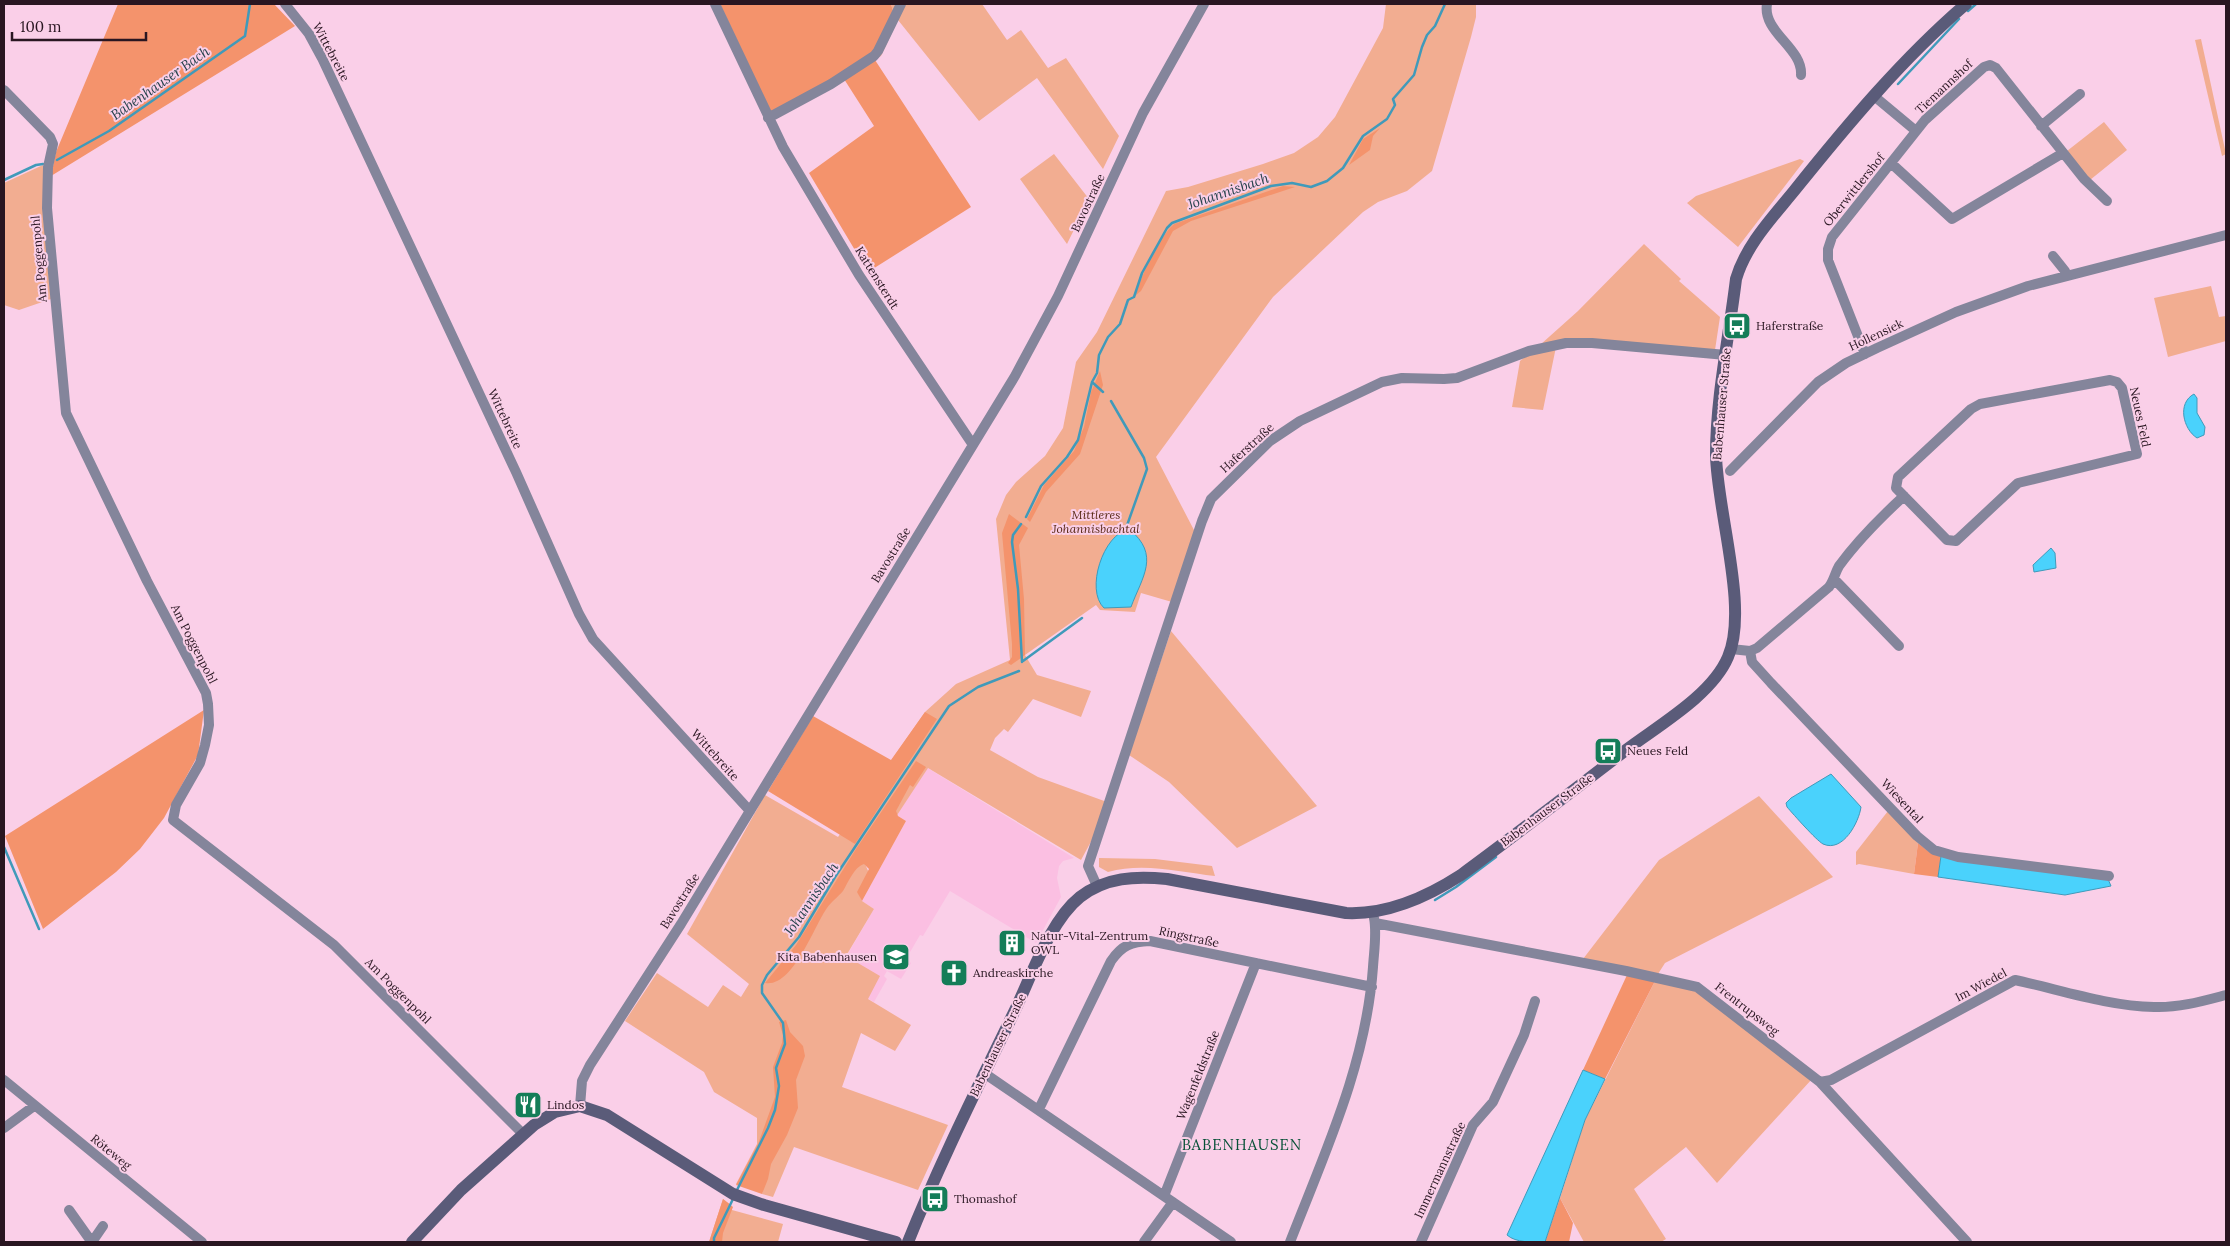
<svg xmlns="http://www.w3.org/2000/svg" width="2230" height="1246" font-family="Lora,serif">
<rect width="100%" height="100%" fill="#facfe8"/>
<path fill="#fbbfe2" d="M926,767L1074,858L1063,861L1059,866L1057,878L1061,897L1036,943L950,891L923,936L920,935L906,959L911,963L901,979L887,971L884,976L887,979L874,1002L833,979L874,909L862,901L906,821L898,816L896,811Z"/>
<path fill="#f2ad91" d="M891,4H982L1007,40L1021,30L1048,68L1066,58L1119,136L1103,169L1037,78L979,121L898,20L881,56L844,79L893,11Z
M1386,4H1476V17L1471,37L1432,171L1407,191L1378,202L1363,212L1273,297L1156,457L1195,532L1172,602L1141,593L1135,612L1100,610L1096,605L1025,655L1037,675L1091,691L1081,717L1033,699L1008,732L1004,729L995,738L990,750L1038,777L1107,802L1094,836L1081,860L928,768L865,864L869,873L858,892L862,901L874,909L846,956L880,976L868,999L911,1025L895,1051L861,1033L842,1087L948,1125L918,1190L794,1147L773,1197L762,1194L763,1190L736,1184L757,1144V1118L714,1092L704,1072L625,1021L657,973L708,1007L723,985L741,997L749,984L687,934L765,795L838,837L925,712L956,684L1010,660L996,519L1006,495L1016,482L1045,456L1063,428L1076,362L1097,332L1166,191L1188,187L1263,164L1294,153L1318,137L1335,117L1383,28Z
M2201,39L2226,154L2222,156L2195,40Z
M2104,122L2127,150L2090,180L2067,151Z
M1054,154L1089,199L1067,244L1020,179Z
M1800,159L1804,161L1801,165L1738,247L1687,203L1696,196Z
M43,165V210L51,299L19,310L4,305V183Z
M1644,244L1681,279L1679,281L1720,317L1715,350L1540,345L1578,311Z
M2211,286L2219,317L2226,316V341L2168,357L2154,298Z
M1556,347L1543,410L1512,407L1520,361L1525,357Z
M1171,631L1317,806L1237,848L1169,782L1129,755Z
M1759,796L1833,877L1665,963L1658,974L1583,959L1659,860Z
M1888,811L1918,843L1914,874L1859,864L1856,865V852Z
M1099,858L1155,859L1212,866L1215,876C1180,872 1143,862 1108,872L1099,867Z
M1655,981L1695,989L1812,1079L1717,1183L1686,1147L1634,1189L1666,1239L1661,1242H1584L1560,1198L1585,1120Z
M723,1199L731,1205L732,1210L783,1224L778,1242H709Z"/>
<path fill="#f4936c" d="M118,4H274L295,26L51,176L56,152Z
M720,4H891L893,11L874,52L841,75L771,112Z
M875,60L971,207L868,272L809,173L874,126L844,79Z
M1380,128L1373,136L1370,150L1349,165L1363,139Z
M1283,186L1295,187L1191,221L1173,231L1141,291L1136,295C1141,275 1159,237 1174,224Z
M1100,371L1103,385L1080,454L1046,492L1030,522L1027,519L1044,485L1074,451L1084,427L1091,392Z
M1009,514L1028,528L1019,545L1024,599L1025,655L1011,665L1008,663L1012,657V644L1002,533Z
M204,710L198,755L164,818L140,849L116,872L43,929L5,836Z
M925,712L937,719L855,844L768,791L813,716L891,760Z
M916,761L926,767L913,787L910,785L896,811L898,816L906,821L862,901L857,892L869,869L864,864C854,867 848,883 843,891C838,897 831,902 827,908C814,926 793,988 765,983L796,945L856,849Z
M1918,843L1928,851L1941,856L1938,877L1914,874Z
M1627,975L1655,981L1605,1079L1583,1070Z
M786,1020L790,1032L803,1046L805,1056L796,1080L798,1108L787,1135L771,1164L768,1179L762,1194L736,1185L758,1144L775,1097L773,1067L782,1043L783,1035L779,1022Z
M1560,1198L1573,1223L1569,1242H1545Z
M723,1199L733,1207L723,1233L722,1242H709Z"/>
<path fill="#4ad2fc" stroke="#409aba" d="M2194,394L2197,398V413L2205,427L2204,435L2197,438C2183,429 2177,403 2194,394Z
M1129,529C1161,555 1142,577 1131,607L1104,608C1085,590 1103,534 1129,529Z
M2051,548L2055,553L2056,568L2034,572L2033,565Z
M1831,774L1861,807C1859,822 1843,853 1823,844C1816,840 1794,815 1787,807L1786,803L1791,798Z
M1941,856L2108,879L2111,886L2065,895L1938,877Z
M1583,1070L1605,1079L1585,1120L1545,1242C1532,1242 1516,1243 1507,1235Z"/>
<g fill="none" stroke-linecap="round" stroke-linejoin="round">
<path stroke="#409aba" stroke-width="2.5" d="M1968,11L1976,4
M1898,84L1959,19
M57,160L109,131L245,36L250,4
M4,180L36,165L43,164
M1103,392L1092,382L1097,373L1099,355L1108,337L1120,324L1128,300L1134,297L1142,273L1167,228L1172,223L1271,186L1292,183L1311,187L1327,181L1343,168L1363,136L1387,119L1395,105L1393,99L1414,75L1422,47L1427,35L1435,26L1445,4
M1111,401L1144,458L1147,469L1125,531
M1026,517L1041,486L1067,457L1078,440L1092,382
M1021,524L1013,535L1012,542L1018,589L1022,662
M1023,661L1082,618
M4,847L39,929
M1435,900L1456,887L1496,857
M736,1192L768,1128L775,1110L779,1086L776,1068L785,1044L783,1023L762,993V985L767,975L799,937L835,877L949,706L978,687L1019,671
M714,1242V1238L733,1199"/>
<path stroke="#84859b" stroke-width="10" d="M285,4L309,34L322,58L516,472L579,614L593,639L750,811
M715,4L783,147L859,275L973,445
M1767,4C1762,32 1803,48 1801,75
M4,90L50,137L53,144L48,167L47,208L66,413L147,581L206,693L208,704L209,725L205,745L200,763L176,805L173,820L334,945L523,1134
M1874,96L1916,131
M768,118L831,84L874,56L878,51L901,4
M2041,126L2080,94
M1892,164L1952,219L2063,153
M2053,256L2065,271L2066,276
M1865,354L1828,260V249L1832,237L1925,120L1984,67L1990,65L1996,68L2084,179L2107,201
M2110,380L2117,382L2122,388L2137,454L2018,483L1956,541L1947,540L1896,488L1898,477L1971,409L1980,404Z
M1730,471L1818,382L1846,363L1877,348L1956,312L2028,286L2226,235
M1835,580L1899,646
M1731,649L1750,651L1757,648L1829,587C1834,580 1835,573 1839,566C1858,540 1880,518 1904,496
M1750,651L1752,662L1771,683L1917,836L1934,850L1958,857L2109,876
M1097,886L1088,866L1202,521L1211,499L1270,441L1300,421L1382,382L1402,378L1444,379L1457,378L1529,351L1566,343H1592L1726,355
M1375,923L1626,971L1697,987L1820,1082L1967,1242
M984,1073L1231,1242
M4,1080L202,1242
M1820,1082L1831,1080L2015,980C2061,990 2108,1006 2154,1007C2179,1008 2203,1001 2226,995
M580,1106L582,1081L590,1065L681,924L1015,376L1058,296L1143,113L1204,4
M1039,1109L1111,961C1122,945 1131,942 1150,941L1372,987
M4,1128L34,1106
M1164,1196L1256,963
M69,1210L91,1241
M92,1242L103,1226
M1144,1242L1173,1202
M1290,1242C1325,1152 1366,1065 1373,967C1374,951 1377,933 1374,918
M1421,1242L1473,1125L1493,1102L1524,1035L1535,1001"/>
<path stroke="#5a5b79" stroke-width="12" d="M412,1242L461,1190L534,1125L555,1112L580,1106L607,1115L733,1194L764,1205L896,1242
M908,1242C940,1162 979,1085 1016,1008C1032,974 1051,920 1080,897C1106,877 1135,876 1167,879L1346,913C1388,915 1427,897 1461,875C1517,834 1571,792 1626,750C1659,725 1712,695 1728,657C1749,609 1717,511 1716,455C1716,397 1729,337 1736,279C1746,245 1772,218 1794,191C1847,125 1902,59 1966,4"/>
</g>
<defs>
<symbol id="bus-square" viewBox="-11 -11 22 22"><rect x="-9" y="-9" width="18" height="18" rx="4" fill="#147d58" stroke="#facfe8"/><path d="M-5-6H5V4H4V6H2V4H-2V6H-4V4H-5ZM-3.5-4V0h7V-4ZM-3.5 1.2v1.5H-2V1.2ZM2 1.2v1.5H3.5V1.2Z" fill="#fff"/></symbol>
<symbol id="building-square" viewBox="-11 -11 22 22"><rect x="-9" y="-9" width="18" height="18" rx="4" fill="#147d58" stroke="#facfe8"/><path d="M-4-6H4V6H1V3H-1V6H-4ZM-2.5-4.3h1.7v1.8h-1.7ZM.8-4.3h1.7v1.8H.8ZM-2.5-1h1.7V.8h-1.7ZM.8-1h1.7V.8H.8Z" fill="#fff"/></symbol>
<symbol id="school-square" viewBox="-11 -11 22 22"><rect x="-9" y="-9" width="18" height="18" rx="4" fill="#147d58" stroke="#facfe8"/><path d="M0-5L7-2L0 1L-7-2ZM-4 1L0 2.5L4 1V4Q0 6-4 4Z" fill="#fff"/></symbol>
<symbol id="church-square" viewBox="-11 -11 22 22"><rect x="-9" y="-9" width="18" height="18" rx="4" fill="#147d58" stroke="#facfe8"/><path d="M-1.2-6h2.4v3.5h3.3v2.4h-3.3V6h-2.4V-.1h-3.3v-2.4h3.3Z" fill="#fff"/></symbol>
<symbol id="restaurant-square" viewBox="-11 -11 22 22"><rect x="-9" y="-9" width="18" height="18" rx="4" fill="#147d58" stroke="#facfe8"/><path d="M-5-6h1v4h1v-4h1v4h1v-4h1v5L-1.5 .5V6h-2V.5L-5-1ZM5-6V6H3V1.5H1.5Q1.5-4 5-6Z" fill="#fff"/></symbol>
</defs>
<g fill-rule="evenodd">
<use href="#bus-square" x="1721" y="310" width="32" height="32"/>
<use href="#bus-square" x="1592" y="735" width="32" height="32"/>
<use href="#building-square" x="996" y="927" width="32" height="32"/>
<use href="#school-square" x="880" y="941" width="32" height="32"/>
<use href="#church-square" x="938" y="957" width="32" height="32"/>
<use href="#restaurant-square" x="512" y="1089" width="32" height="32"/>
<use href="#bus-square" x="919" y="1183" width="32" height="32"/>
</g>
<g text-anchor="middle" stroke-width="4" stroke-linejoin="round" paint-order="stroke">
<g font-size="12" fill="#291621" stroke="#facfe8">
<text transform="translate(331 52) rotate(62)" y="4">Wittebreite</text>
<text transform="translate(1944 87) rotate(-43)" y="4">Tiemannshof</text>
<text transform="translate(1854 190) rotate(-51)" y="4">Oberwittlershof</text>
<text transform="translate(1088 203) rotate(-65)" y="4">Bavostraße</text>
<text transform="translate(39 259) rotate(-95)" y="4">Am Poggenpohl</text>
<text transform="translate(877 278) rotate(58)" y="4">Kattensterdt</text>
<text transform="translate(1876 335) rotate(-25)" y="4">Hollensiek</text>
<text transform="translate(1722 404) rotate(-85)" y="4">Babenhauser Straße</text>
<text transform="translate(2140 417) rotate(78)" y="4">Neues Feld</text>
<text transform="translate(505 419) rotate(65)" y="4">Wittebreite</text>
<text transform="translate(1247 448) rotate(-42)" y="4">Haferstraße</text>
<text transform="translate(891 555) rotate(-58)" y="4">Bavostraße</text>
<text transform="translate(194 644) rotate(63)" y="4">Am Poggenpohl</text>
<text transform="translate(715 755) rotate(48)" y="4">Wittebreite</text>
<text transform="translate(1902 801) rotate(47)" y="4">Wiesental</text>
<text transform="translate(1547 810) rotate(-37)" y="4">Babenhauser Straße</text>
<text transform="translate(680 901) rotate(-58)" y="4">Bavostraße</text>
<text transform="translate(1189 937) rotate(12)" y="4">Ringstraße</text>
<text transform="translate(1981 985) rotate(-28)" y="4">Im Wiedel</text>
<text transform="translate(398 991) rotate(45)" y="4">Am Poggenpohl</text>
<text transform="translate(1747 1009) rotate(38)" y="4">Frentrupsweg</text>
<text transform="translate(998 1045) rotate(-64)" y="4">Babenhauser Straße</text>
<text transform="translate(1198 1075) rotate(-68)" y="4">Wagenfeldstraße</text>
<text transform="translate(111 1152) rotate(39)" y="4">Röteweg</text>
<text transform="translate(1440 1170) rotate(-65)" y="4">Immermannstraße</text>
</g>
<g font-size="12" fill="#291621" stroke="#facfe8" text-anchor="start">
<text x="1756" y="330">Haferstraße</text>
<text x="1627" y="755">Neues Feld</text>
<text x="1031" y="940">Natur-Vital-Zentrum<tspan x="1031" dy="14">OWL</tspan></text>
<text x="877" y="961" text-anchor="end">Kita Babenhausen</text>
<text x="973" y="977">Andreaskirche</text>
<text x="547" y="1109">Lindos</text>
<text x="954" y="1203">Thomashof</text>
</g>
<g font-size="12" font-style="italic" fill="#582915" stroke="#facfe8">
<text x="1096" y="519">Mittleres<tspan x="1096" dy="14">Johannisbachtal</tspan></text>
</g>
<g font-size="14" font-style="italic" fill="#27434d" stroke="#facfe8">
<text transform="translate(160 83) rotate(-35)" y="5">Babenhauser Bach</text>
<text transform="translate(1228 191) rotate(-19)" y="5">Johannisbach</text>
<text transform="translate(811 899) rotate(-56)" y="5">Johannisbach</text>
</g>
<g font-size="15" letter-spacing="1" fill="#065036" stroke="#facfe8">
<text x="1242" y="1150">BABENHAUSEN</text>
</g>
</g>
<rect width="2230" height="1246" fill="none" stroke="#291621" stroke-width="10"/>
<path d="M12 32v8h134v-8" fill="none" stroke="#291621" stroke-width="2.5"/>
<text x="20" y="32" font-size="15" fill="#291621" stroke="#facfe8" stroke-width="4" paint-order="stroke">100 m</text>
</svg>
